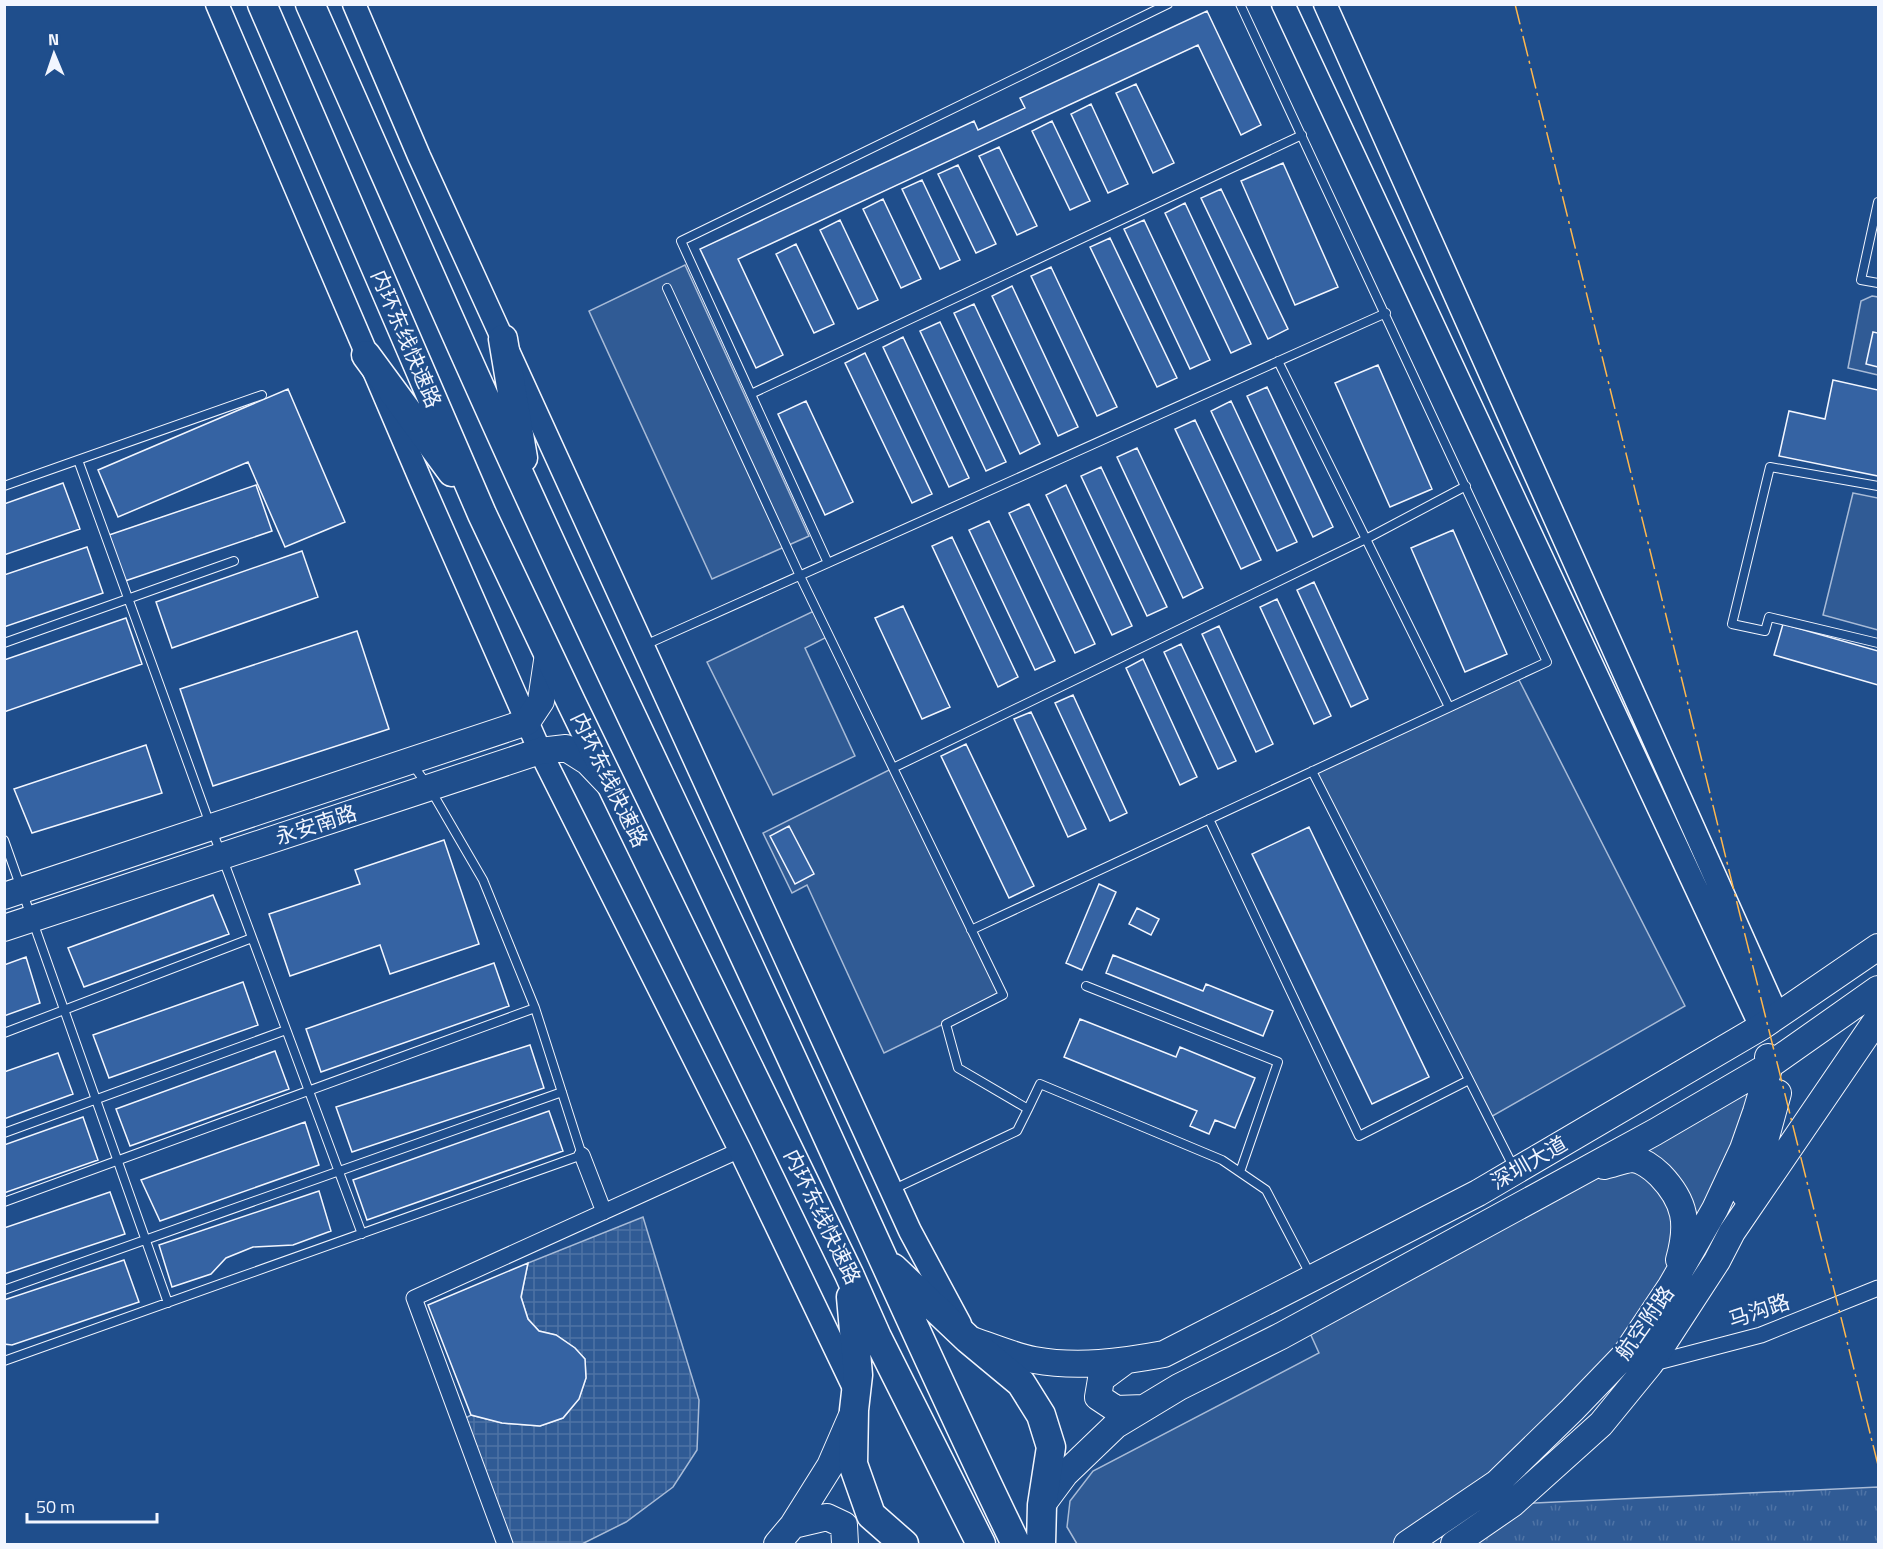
<svg xmlns="http://www.w3.org/2000/svg" width="1883" height="1549" font-family="'Titillium Web','Noto Sans SC',sans-serif">
<defs>
<pattern id="park-tufts" width="24" height="20" patternUnits="userSpaceOnUse" patternTransform="scale(1.5)"><rect width="24" height="20" fill="#305b95"/><path d="M3 7l-1-3M5 7V3M7 7l1-3M15 17l-1-3M17 17v-4M19 17l1-3" fill="none" stroke="#4e73a5"/></pattern>
<pattern id="plaza-grid" width="8" height="8" patternUnits="userSpaceOnUse" patternTransform="scale(1.5)"><rect width="8" height="8" fill="#305b95"/><path d="M0 4h8M4 0v8" fill="none" stroke="#4e73a5"/></pattern>
</defs>
<rect width="100%" height="100%" fill="#1f4e8c"/>
<path fill="#305b95" stroke="#a8bbd7" stroke-width="1.5" d="M685,265L809,536L712,579L589,311Z
M1872,296L1878,297V375L1848,368L1861,301Z
M1853,493L1878,498V630L1823,615Z
M816,610L829,636L805,648L855,756L773,795L707,662Z
M1517,676L1685,1006L1489,1118L1312,771Z
M893,768L1003,995L884,1053L807,885L792,893L763,833Z
M1770,1065L1756,1112L1625,1355L1407,1544H1077L1067,1527L1070,1501L1093,1471L1319,1353L1305,1322Z"/>
<path fill="url(#park-tufts)" stroke="#a8bbd7" stroke-width="1.5" d="M1878,1487V1544H1454L1512,1504Z"/>
<path fill="url(#plaza-grid)" stroke="#a8bbd7" stroke-width="1.5" d="M643,1217L699,1400L697,1450L673,1487L626,1522L582,1544H505L460,1421L471,1415L502,1423L540,1426L563,1418L579,1399L586,1378L585,1359L575,1348L556,1335L539,1331L528,1319L521,1297L528,1263Z"/>
<path fill="#3563a3" stroke="#f2f6ff" stroke-width="1.5" d="M1207,11L1261,125L1241,135L1198,45L738,259L783,355L756,368L700,249L974,121L978,130L1025,108L1020,98Z
M1136,84L1174,163L1153,173L1116,93Z
M1091,104L1128,184L1108,193L1071,114Z
M1052,121L1090,201L1070,210L1032,131Z
M999,147L1037,226L1017,235L979,156Z
M1283,163L1338,287L1295,305L1241,181Z
M958,165L996,244L976,253L938,174Z
M922,180L960,260L940,269L902,189Z
M1221,189L1288,329L1268,339L1201,198Z
M883,199L921,279L901,288L863,209Z
M1185,203L1251,344L1231,353L1165,213Z
M840,220L878,300L858,309L820,230Z
M1144,220L1210,360L1190,369L1124,229Z
M1110,238L1177,378L1157,387L1090,247Z
M796,244L834,324L814,333L776,254Z
M1051,267L1117,407L1097,416L1031,276Z
M1012,286L1078,427L1058,436L992,296Z
M974,304L1040,444L1020,454L954,313Z
M940,322L1006,462L986,471L920,331Z
M1873,332L1878,333V367L1866,364Z
M903,337L969,478L949,487L883,347Z
M865,353L932,494L912,503L845,363Z
M1378,365L1432,489L1390,507L1335,383Z
M1833,380L1878,390V476L1779,456L1789,411L1825,419Z
M1267,387L1333,527L1313,537L1247,396Z
M288,389L345,522L285,547L248,462L118,517L98,470Z
M806,401L853,502L825,515L778,414Z
M1231,401L1297,542L1277,551L1211,411Z
M1195,420L1261,560L1241,569L1175,429Z
M1137,448L1203,588L1183,598L1117,457Z
M1101,467L1167,607L1147,616L1081,476Z
M63,483L80,529L4,555V504Z
M256,485L272,531L125,581L109,535Z
M1066,485L1132,626L1112,635L1046,495Z
M1029,504L1095,644L1075,653L1009,513Z
M989,521L1055,661L1035,670L969,530Z
M1453,530L1507,654L1465,672L1411,548Z
M952,537L1018,677L998,687L932,546Z
M87,547L103,593L4,627V575Z
M302,551L318,597L172,648L156,602Z
M1314,582L1368,699L1351,707L1297,590Z
M1277,599L1331,716L1314,724L1260,607Z
M903,606L950,707L922,719L875,618Z
M126,618L142,664L4,712V660Z
M1783,624L1878,651V685L1774,655Z
M1219,626L1273,744L1256,752L1202,634Z
M357,631L389,729L213,786L180,689Z
M1181,644L1236,761L1218,769L1164,652Z
M1143,659L1197,777L1180,785L1126,668Z
M1073,695L1127,813L1110,821L1055,703Z
M1031,712L1086,829L1068,837L1014,719Z
M966,744L1034,886L1009,898L941,756Z
M146,745L162,793L32,833L14,789Z
M789,826L814,874L795,884L770,836Z
M1309,827L1429,1077L1372,1104L1252,854Z
M444,840L479,944L390,974L380,945L290,976L269,914L360,884L355,870Z
M1099,884L1116,892L1082,970L1066,963Z
M213,895L229,934L84,987L68,948Z
M1137,908L1159,919L1151,935L1129,924Z
M1113,955L1203,991L1206,984L1273,1011L1263,1036L1106,973Z
M26,957L40,1003L4,1016V965Z
M494,963L509,1006L321,1072L306,1029Z
M243,982L258,1025L109,1078L93,1035Z
M1080,1019L1176,1057L1180,1047L1255,1078L1235,1128L1215,1120L1209,1134L1190,1126L1197,1111L1064,1057Z
M530,1045L544,1088L352,1152L336,1107Z
M275,1051L289,1089L130,1146L116,1109Z
M58,1053L73,1094L4,1119V1072Z
M549,1111L563,1151L367,1220L353,1180Z
M83,1117L98,1160L4,1193V1145Z
M305,1122L319,1165L160,1221L141,1180Z
M319,1191L331,1231L293,1245L253,1247L226,1258L211,1274L172,1287L159,1245Z
M110,1192L125,1234L4,1274V1228Z
M124,1260L139,1302L12,1345L4,1344V1300Z
M528,1263L521,1297L528,1319L539,1331L556,1335L575,1348L585,1359L586,1378L579,1399L563,1418L540,1426L502,1423L471,1415L428,1305Z"/>
<g fill="none" stroke-linecap="round" stroke-linejoin="round">
<defs>
<path id="lane" d="M1878,202L1861,280L1878,283
M667,288L800,576L1003,995L946,1024L958,1068L1028,1109L1040,1084L1222,1160L1266,1190L1310,1274
M1278,361L1449,707
M751,394L1302,135
M78,460L211,827L362,1234
M4,486L262,395
M1878,486L1770,467L1732,624L1765,631L1769,617L1878,643
M828,563L681,241L1168,4
M4,643L234,561
M645,645L1386,313
M893,768L1366,539L1466,486
M1312,771L1514,1168
M1209,819L1359,1136L1469,1080
M4,840L168,1303
M971,930L1547,662L1240,4
M1086,986L1278,1062L1240,1172
M4,1033L252,938
M4,1133L286,1030
M894,1189L1017,1131L1028,1109
M4,1202L535,1008
M4,1290L562,1092
M4,1361L582,1155L535,1008L483,880L429,787L412,764"/>
<path id="street" d="M582,1155L604,1212
M1650,1364L1761,1335L1878,1288
M505,1544L414,1298L740,1150"/>
<path id="secondary" d="M217,4L421,481L540,751L740,1150L856,1392
M354,4L419,156L910,1231L960,1324
M1283,4L1761,1027
M1325,4L1777,1015"/>
<path id="primary" d="M4,896L527,722L541,701L548,654
M4,928L540,751L566,748L588,762L608,783
M1604,1166C1613,1164 1623,1160 1631,1159C1641,1159 1653,1168 1660,1175C1686,1202 1689,1224 1679,1260
M1745,1195L1766,1137L1778,1093
M971,1340C991,1346 1013,1356 1034,1360C1078,1368 1121,1362 1164,1354L1478,1193L1761,1027L1878,947
M1124,1362L1101,1379L1098,1397L1116,1409L1144,1408
M1042,1505L1065,1474L1116,1425L1179,1387L1281,1336L1655,1132L1770,1065L1878,989
M793,1525L827,1517L844,1525L845,1544
M777,1544L793,1525L830,1466L853,1413
M1407,1544L1497,1483L1572,1410L1625,1355L1671,1286L1715,1209L1743,1149L1756,1112L1770,1065L1768,1057
M1454,1544L1512,1504L1601,1424L1650,1364L1717,1261L1732,1232L1878,1018"/>
<path id="highway" d="M262,4L482,514L572,704L849,1274L877,1337L981,1544
M310,4C384,170 456,337 532,502C607,667 687,831 763,996C848,1178 928,1363 1016,1544
M503,339L523,458
M366,355L452,472
M893,1268L968,1339L1021,1383L1041,1415L1051,1447L1042,1505L1041,1544
M851,1297L858,1375L854,1410L853,1464L871,1515L904,1544"/>
</defs>
<use href="#lane" stroke="#f2f6ff" stroke-width="10"/>
<use href="#street" stroke="#f2f6ff" stroke-width="17"/>
<use href="#secondary" stroke="#f2f6ff" stroke-width="25"/>
<use href="#primary" stroke="#f2f6ff" stroke-width="28"/>
<use href="#highway" stroke="#f2f6ff" stroke-width="31"/>
<use href="#lane" stroke="#1f4e8c" stroke-width="8"/>
<use href="#street" stroke="#1f4e8c" stroke-width="15"/>
<use href="#secondary" stroke="#1f4e8c" stroke-width="22"/>
<use href="#primary" stroke="#1f4e8c" stroke-width="26"/>
<use href="#highway" stroke="#1f4e8c" stroke-width="28"/>
<path stroke="#ffb74d" stroke-width="1.5" stroke-dasharray="21 4.5 3 4.5" stroke-linecap="butt" d="M1515,4L1740,915L1878,1465"/>
</g>
<g text-anchor="middle" stroke-width="4.5" stroke-linejoin="round" paint-order="stroke">
<g font-size="21" fill="#f2f6ff" stroke="#1f4e8c">
<text transform="translate(406 339) rotate(67)" y="7">内环东线快速路</text>
<text transform="translate(609 780) rotate(64)" y="7">内环东线快速路</text>
<text transform="translate(316 825) rotate(-18)" y="7">永安南路</text>
<text transform="translate(1529 1163) rotate(-30)" y="7">深圳大道</text>
<text transform="translate(822 1217) rotate(64)" y="7">内环东线快速路</text>
<text transform="translate(1759 1311) rotate(-19)" y="7">马沟路</text>
<text transform="translate(1645 1323) rotate(-55)" y="7">航空附路</text>
</g>
</g>
<rect width="1883" height="1549" fill="none" stroke="#f2f6ff" stroke-width="12"/>
<g transform="translate(54 54) rotate(358)" stroke="#1f4e8c" stroke-width="4.5" paint-order="stroke">
<path d="M0-4.5L10 22L0 15L-10 22Z" fill="#f2f6ff"/>
<text y="-9" font-size="16" font-weight="bold" text-anchor="middle" fill="#f2f6ff">N</text>
</g>
<path d="M27 1513v9h130v-9" fill="none" stroke="#f2f6ff" stroke-width="3"/>
<text x="36" y="1513" font-size="18" fill="#f2f6ff" stroke="#1f4e8c" stroke-width="4.5" paint-order="stroke">50 m</text>
</svg>
